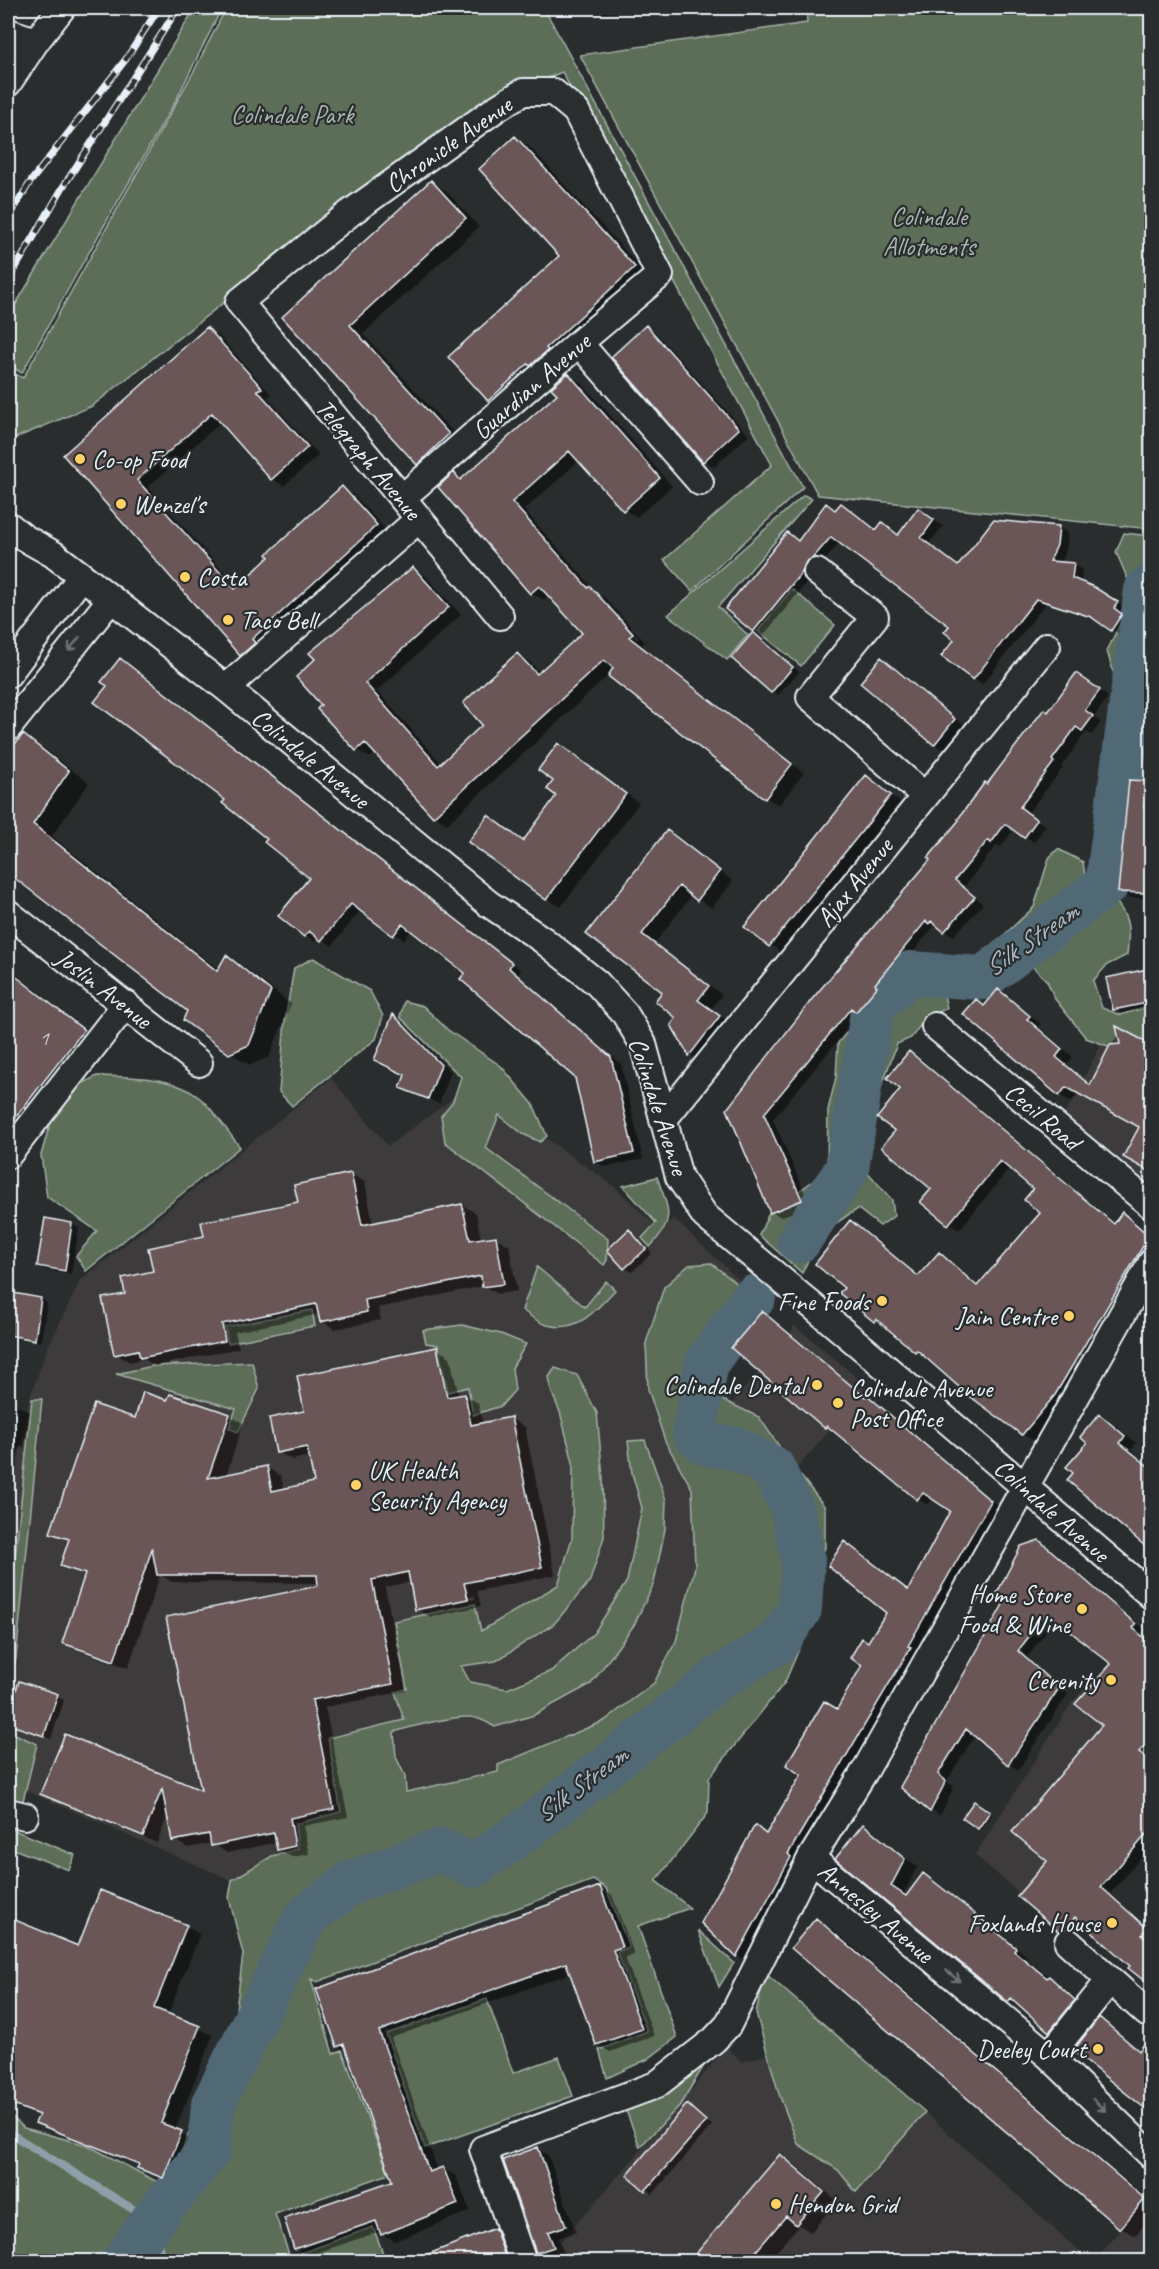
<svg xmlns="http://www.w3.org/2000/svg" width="1159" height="2269" font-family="Caveat,sans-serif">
<rect width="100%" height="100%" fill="#2a2d2e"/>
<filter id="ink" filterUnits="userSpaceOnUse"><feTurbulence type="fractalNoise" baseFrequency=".0167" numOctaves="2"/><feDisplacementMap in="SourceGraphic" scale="12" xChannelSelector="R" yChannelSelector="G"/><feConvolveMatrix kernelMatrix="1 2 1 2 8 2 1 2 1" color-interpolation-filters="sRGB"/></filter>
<g filter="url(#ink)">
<path fill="#3d3a3a" d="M1109,1030L1151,1049V1185L1094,1141L1056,1130Z
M331,1078L388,1146L471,1085L614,1186L661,1231L673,1218L751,1291L699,1355L687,1400L730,1560L661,1744L272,1898L8,1783V1518L29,1400L46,1351L80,1281Z
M794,1325L867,1386L766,1505L717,1421L790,1335Z
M1151,1623V1829L1063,1931L975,1855L1072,1702Z
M726,2046L742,2062L766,2055L798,2144L838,2170L856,2191L925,2112L1090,2261L543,2262L680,2105Z
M1151,2196V2261H1094Z"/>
<path fill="#5d6e58" stroke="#a2b0a8" stroke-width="1.5" d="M195,8H222L176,100L80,268L22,373L8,365V317Z
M226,8H544L803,487L692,591L664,560L772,465L562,72L507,95L322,225L92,406L8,441V370L23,378L195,69Z
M806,8H1151V529L818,495L580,55L807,23Z
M804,495L812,499L718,607L748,635L727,660L668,615Z
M1124,533L1151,536L1152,696L1147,754L1132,768L1124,779L1113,898C1130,917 1130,930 1127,955L1107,965L1093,981L1102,1008L1120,1015L1151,1006V1038L1116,1049L1086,1038L1055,999L1047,981L1033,967L1009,948L1003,936L1034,907L1049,858L1058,849L1083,862L1085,876L1101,853L1115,678L1107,651L1124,615L1132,589L1116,552Z
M792,589L835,625L801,666L758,631Z
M313,958L370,991L383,1016L376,1039L292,1106L279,1092L285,1020L294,968Z
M925,985L944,995L947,1008L925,1019L911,1038L897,1044L869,1120L865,1169L892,1200L894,1216L880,1226L858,1209C826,1227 817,1240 802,1273L759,1235L770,1211L813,1181L827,1164L828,1110L836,1077L838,1043L880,991Z
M404,1001L423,1006L448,1030L501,1066L533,1104L547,1136L540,1142L523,1134L499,1115L486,1148L608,1239L607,1260L604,1265L445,1142L441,1116L453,1101L461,1077L400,1017Z
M97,1076C135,1077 181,1075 208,1106C219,1118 229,1133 240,1147L86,1271L76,1256L97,1231L47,1197L41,1155L58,1096Z
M657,1177C669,1210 676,1219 650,1247L642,1238L656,1223L623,1186Z
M711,1263L747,1292L713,1337L695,1366L693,1394L725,1401L759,1417L790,1462L825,1507V1548L801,1597L813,1616L785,1682L709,1778L708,1813L656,1881L690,1908L638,1926L677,2037L648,2059L607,2078L599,2050L647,2031L617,1952L629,1947L606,1888L593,1880L317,1982L311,1979L333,2054L342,2050L389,2174L275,2214L290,2257L373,2227L386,2261H8V2113L24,2128L87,2145L165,2186L181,2153L195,2117L210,2089L235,2018L243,1954L229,1898L232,1880L272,1856L298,1849L295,1824L341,1812L328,1738L404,1720L395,1692L407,1689L394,1621L475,1604L481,1631L558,1585L572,1538L573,1462L560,1412L551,1391L549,1377L555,1368L577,1375L597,1413L603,1478L604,1537L590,1581L554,1624L496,1661L461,1666L470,1682L507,1689L551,1671L594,1633L627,1581L642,1508L632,1473L628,1441L645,1440L666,1500L665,1529L654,1583L634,1625L591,1684L534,1715L495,1727C487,1722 478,1717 469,1717C449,1717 413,1726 394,1732L396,1757L405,1776L406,1792L498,1772V1765L604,1721L654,1683L676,1641L695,1567L692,1489L665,1441L648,1389L646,1343L664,1287L689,1265Z
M537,1267L585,1307L606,1281L615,1290C595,1311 579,1333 547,1325C538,1323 529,1315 522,1310Z
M312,1310L315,1326L228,1343L225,1327Z
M462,1325L501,1334L526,1344L512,1368L515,1390L501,1406L473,1415L468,1387L448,1392L438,1345L426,1343L423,1330Z
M252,1362L259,1389L238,1432L229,1428L236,1409L116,1374L153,1366Z
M32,1399H42L16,1658L8,1694V1622Z
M8,1731L37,1744L22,1805L8,1799Z
M8,1830H14L75,1855L69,1870L8,1847Z
M698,1930L734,1963L719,1987Z
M765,1973L925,2112L856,2192L838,2170L798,2144L779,2094L756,2013Z
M487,1999L513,2073L559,2057L573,2096L425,2148L386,2034Z
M711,2054L680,2105L640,2147L625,2108Z"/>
<path fill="#0007" fill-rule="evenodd" d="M15,8H35L33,13Z
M569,8H642V9L578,16L569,10Z
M679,8H740V10H684Z
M515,138L529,146L648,276L503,408L489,400L561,256Z
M431,182L445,190L479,227L363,334L463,443L432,472L418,463L285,317Z
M646,327L656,333L749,435L714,467L704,461Z
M208,329L219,336L272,395L267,397L319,455L284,486L272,479L221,422L148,487L238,588L342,488L354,495L388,532L253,662L241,655L65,455Z
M568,375L581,382L672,486L637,517L624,510L580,460L524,510L595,590H591L637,640L639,638L597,593L603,596L645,642L641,646L804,773L779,805L766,798L609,675L447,824L434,816L376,753L370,758L357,750L319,709L413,569L426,576L461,615L377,691L442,764L485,725L517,654L530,662L541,673L584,633L549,595L544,600L531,593L454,474L463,479L559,395Z
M826,505L837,511H851L878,531L892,530L899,536L919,510L943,526L929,544L960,567L1058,527L1068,533L1066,551L1061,563L1073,564L1082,570L1081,583L1104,594L1135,614L1121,635L1100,621L1046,603L983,684L973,679L951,625L840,542L763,636L727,609L787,534L799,542Z
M755,632L799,672L778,695L733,658Z
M881,659L892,665L965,726L945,750L934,744Z
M130,666L521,970L518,975L621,1064L643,1159L606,1167L595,1162L576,1077L467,972L412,930L404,940L361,910L332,946L319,937L315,942L280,916L311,878L227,800Z
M1086,680L1108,697L1094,717L1101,722L1092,735L1086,732L1061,767L1063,768L1028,813L1046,826L1034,842L1014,829L1001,847L997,845L964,887L983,904L954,936L935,925L883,991L886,993L867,1016L861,1013L773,1119L810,1205L781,1217L772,1212L729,1109L932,859L988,785L1048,714Z
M23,736L43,748L89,783L52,836L219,970L226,957L247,969L291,1004L269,1057L250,1065L229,1052L189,1011L8,871V757Z
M558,745L572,753L639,803L561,907L547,899L470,841L489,817L524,841L558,796L555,781Z
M866,777L900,802L781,952L746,927Z
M1147,782L1152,785V898H1130L1119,891Z
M667,832L681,840L733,881L712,908L692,895L655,943L722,995L711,1009L733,1025L704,1063L690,1055L673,1025L678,1018L664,992L588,934Z
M1152,914V928L1149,915Z
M8,968L97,1039L8,1153V1049L16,1039L8,1033Z
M1152,970V1007L1121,1013L1114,1009Z
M998,991L1010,998L1041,1024L1038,1027L1073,1057L1067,1065L1091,1085L1120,1030L1141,1126L1079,1093L1072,1102L1060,1095L965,1014L976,1001L985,1007Z
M393,1016L403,1022L451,1072L439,1104L402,1087L406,1075Z
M909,1053L920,1059L1116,1224L1123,1214L1133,1220L1152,1237V1257L1066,1401L1033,1440L1022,1434L887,1326L875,1321L841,1293L846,1288L850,1222L861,1228L920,1277L940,1254L950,1260L979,1286L1042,1213L1035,1189L1010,1168L959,1230L948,1223L933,1188L897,1131Z
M351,1174L365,1182L373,1224L462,1205L476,1213L481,1239L495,1237L509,1245L517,1291L498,1294L483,1286L378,1308L381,1320L335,1329L321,1321L320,1314L235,1332L239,1348L155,1366L144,1359L130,1362L116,1354L127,1295L155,1272L206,1237L300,1203Z
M72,1224L79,1228L71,1274L45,1270L38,1266Z
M629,1231L636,1235L652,1253L632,1272L625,1268Z
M8,1293L41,1299L47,1303L41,1342L8,1337Z
M762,1313L773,1319L866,1397L878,1403L1001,1508L748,1962L737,1956L703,1923L756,1827L768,1834L864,1665L869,1644L888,1612L855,1550L910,1591L952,1510L934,1498L928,1505L918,1499L836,1433L826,1427Z
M1152,1330V1348L1143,1341Z
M436,1349L450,1357L459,1397L465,1395L478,1403L483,1424L511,1419L525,1427L555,1575L477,1591L481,1606L431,1617L417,1609L411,1582L385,1587L406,1691L325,1707L348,1817L303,1826L309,1854L292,1857L278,1849L277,1842L227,1853L212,1843L188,1848L174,1840L168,1814L157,1843L56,1802L42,1794L65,1736L203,1792L319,1587V1583L172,1582L160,1575L128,1668L78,1650L64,1642L86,1577L62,1565L70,1541L52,1532L136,1420L168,1402L170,1395L230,1416L243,1423L226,1476L267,1468L281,1476L284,1490L316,1483L310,1456L292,1460L278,1452L306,1412ZM475,1596V1599L427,1609V1606Z
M8,1405L20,1407L30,1412L24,1448L19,1447L8,1515Z
M1100,1416L1111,1422L1136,1443L1131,1450L1152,1468V1550L1075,1473Z
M1039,1541L1049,1547L1145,1630L1141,1635L1152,1643V1845L1110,1894L1152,1930V1985L1084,1923L1077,1932L1069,1936L1059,1930L1049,1861L1105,1724L1113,1664L1056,1618L1027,1658L1068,1694L1018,1770L1009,1764L975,1735L947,1781L954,1787L940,1816L902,1787Z
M20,1683L64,1700L51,1739L8,1723Z
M974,1803L992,1815L981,1829L964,1817Z
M863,1826L876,1834L917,1867L903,1895L907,1897L923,1875L936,1882L987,1922L1028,1957L1026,1959L1062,1986L1087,2008L1063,2038L1050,2031L1023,2006L1022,2008L1009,2001L837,1858Z
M600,1888L612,1895L634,1954L625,1957L654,2036L610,2052L597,2044L571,1973L391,2038L438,2171L443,2168L456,2176L470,2211L395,2241L382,2234L381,2231L308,2256L295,2248L394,2182L349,2052L338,2046Z
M8,1919L79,1948L186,1926L200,1934L168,2015L213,2035L175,2130L195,2141L177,2184L153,2176L139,2168L140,2166L51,2131L37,2123L40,2117L8,2104Z
M817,1920L831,1928L1152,2203V2216L1135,2236L1121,2228Z
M1100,2019L1140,2051L1152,2112Z
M688,2106L712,2125L653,2194L629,2175Z
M537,2149L548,2155L576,2232L558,2238L564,2253L548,2258L537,2252Z
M780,2156L794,2164L837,2201L811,2232L799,2225L768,2262H691Z
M495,2230L504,2235L514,2262H424Z
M1152,2250V2262H1141Z"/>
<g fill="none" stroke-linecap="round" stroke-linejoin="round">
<path stroke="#8d9fa9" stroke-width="8" d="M8,2132L152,2221L163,2262"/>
<path stroke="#516875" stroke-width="44" d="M799,1241L847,1169L873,1006L910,973L983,978L1107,884L1146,590L1152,585
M123,2262L152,2221L209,2150L213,2104L306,1917L352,1882L441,1850L473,1866L528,1828L718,1679L778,1642L800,1609L803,1559L792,1508L773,1468L735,1448L708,1445L694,1433L707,1362L754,1297"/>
</g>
<path fill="#6a5757" stroke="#e8f1f8" stroke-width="1.5" d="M515,136L635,267L546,348L548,350L530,366L528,364L488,401L448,357L559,256L479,169Z
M431,180L466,218L350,325L449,434L417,465L282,317Z
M646,325L739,429L703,462L611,357Z
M207,327L262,388L257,390L308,447L271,480L212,413L137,480L235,589L269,557L267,554L342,486L377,525L252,639L255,643L240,656L63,455Z
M568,373L660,478L623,511L569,451L512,502L588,588L590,586L633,634L629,637L792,764L765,799L608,676L613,668L604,660L433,817L365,743L356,751L317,709L321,705L296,677L315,659L309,653L413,567L449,607L365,683L438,766L482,725L463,703L489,678L517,653L537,674L582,633L539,586L530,594L438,487L454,472L460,480L557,394L551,388Z
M826,503L835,510L841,503L876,530L882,522L898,535L918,508L934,520L921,538L958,566L993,520L1059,526L1057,545L1050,561L1074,563L1072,578L1094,587L1118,602L1114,608L1122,614L1111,631L1091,617L1036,599L973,680L941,656L954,640L944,632L949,626L831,537L813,558L806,562L802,572L753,632L725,609L787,532L798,541Z
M753,632L793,667L771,693L731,658Z
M881,657L955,719L934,745L860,683Z
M120,658L512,963L509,968L611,1057L634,1153L594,1162L575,1078L460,979L465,973L402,924L393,936L351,904L321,941L309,931L304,937L278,916L309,878L264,842L267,839L222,803L225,800L94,702L107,686L101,682Z
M1076,673L1100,690L1085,710L1093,716L1082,731L1076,727L1052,760L1054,762L1020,807L1037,820L1024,838L1005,824L991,843L988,840L955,880L975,897L944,932L931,921L929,924L926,921L875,984L877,987L856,1012L851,1008L764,1114L802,1200L770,1213L727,1109L813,998L930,860L928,858L959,820L958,819L985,782L987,784L1044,709L1048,712Z
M23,734L69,771L33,824L217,971L226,955L271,991L249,1045L229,1054L183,1020L187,1011L8,873V753Z
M558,743L626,794L546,900L468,842L488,815L523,841L556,796L547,789L553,781L538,770Z
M866,775L891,795L769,947L744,927Z
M1129,780L1148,781L1144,807L1152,808V855L1144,893L1118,892Z
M667,830L720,871L697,901L679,886L642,934L709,986L698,1000L720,1016L689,1056L671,1025L676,1018L655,1001L662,992L586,934Z
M1152,968V1002L1113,1010L1106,978Z
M8,970L84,1030L8,1127Z
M998,989L1030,1016L1027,1019L1062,1049L1056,1057L1090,1085L1110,1045L1120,1044L1116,1026L1152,1045V1173L1123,1157L1139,1127L1066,1087L1059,1096L963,1014L976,999L984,1006Z
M393,1014L441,1065L428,1099L400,1088L405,1075L374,1060Z
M909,1051L1114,1224L1122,1212L1149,1236L1055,1395L1022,1435L968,1395L917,1350L915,1352L876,1319L874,1322L839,1293L844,1288L815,1264L850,1220L918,1276L939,1252L977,1286L1040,1213L1024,1200L1033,1189L1000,1161L948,1225L920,1202L931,1189L881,1147L895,1131L877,1118L900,1089L887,1078Z
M351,1173L362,1225L462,1204L470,1240L496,1236L504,1284L482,1287L481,1276L365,1300L367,1312L320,1322L316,1304L222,1324L225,1341L140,1358L138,1350L114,1355L102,1298L125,1294L122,1278L153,1271L148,1248L204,1236L201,1222L298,1202L294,1185Z
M45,1218L72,1223L65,1271L37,1266Z
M629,1229L646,1249L624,1269L607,1250Z
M8,1292L41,1298L35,1340L8,1335Z
M762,1311L865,1397L867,1395L991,1501L908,1646L911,1647L788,1854L791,1857L736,1957L701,1923L755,1825L766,1834L801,1775L786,1765L824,1701L837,1709L862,1665L850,1658L862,1638L868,1642L886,1613L828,1566L844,1541L908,1590L950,1511L923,1493L917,1500L827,1426L825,1428L822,1426L731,1348Z
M437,1347L447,1397L465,1394L471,1425L511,1417L542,1567L464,1583L468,1599L415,1610L408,1572L372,1580L393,1684L312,1700L334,1809L290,1818L295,1846L277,1850L274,1833L211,1846L209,1834L172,1841L162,1789L143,1836L40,1794L65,1734L201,1790L166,1617L318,1586L317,1575H157L152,1549L114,1661L62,1643L85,1574L60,1566L69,1539L50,1533L94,1404L135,1418L143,1392L167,1400L170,1394L230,1414L208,1478L267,1466L272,1491L314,1482L307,1447L276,1453L269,1418L304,1411L297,1376Z
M1099,1414L1125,1436L1120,1443L1152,1469V1552L1067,1480L1073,1473L1066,1467L1087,1443L1080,1437Z
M1039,1540L1136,1624L1133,1628L1152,1645V1738L1139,1752L1152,1762V1828L1101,1887L1148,1929L1142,1935L1152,1943V1987L1128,1968L1130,1966L1075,1917L1067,1927L1058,1931L1017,1896L1047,1861L1012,1832L1102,1725L1075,1704L1111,1664L1047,1613L1018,1651L1059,1688L1008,1765L966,1729L938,1774L946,1781L930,1812L900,1787L1005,1601L997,1593L1021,1546Z
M19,1681L58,1694L44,1736L8,1724V1715Z
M974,1801L990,1812L978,1829L962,1818Z
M863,1824L905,1859L891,1886L906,1896L923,1873L974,1913L1016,1948L1014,1951L1047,1978L1049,1976L1075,2000L1049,2032L1011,1998L1008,2002L835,1859Z
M600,1886L622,1947L613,1950L642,2029L596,2045L566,1963L379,2031L429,2172L443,2167L458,2204L381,2235L376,2221L294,2249L284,2218L392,2181L344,2044L337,2047L316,1989Z
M100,1890L187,1925L154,2008L200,2026L161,2123L182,2131L163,2178L137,2168L139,2164L35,2123L39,2115L8,2103V1917L78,1946Z
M816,1918L1145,2199L1120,2229L791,1948Z
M1099,2017L1139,2051L1152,2034V2114L1073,2051Z
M687,2104L706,2121L645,2191L627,2175Z
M538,2147L566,2226L548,2232L554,2247L536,2253L503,2160Z
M780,2154L824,2192L796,2225L786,2216L747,2262H689Z
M495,2228L507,2262H413V2260Z"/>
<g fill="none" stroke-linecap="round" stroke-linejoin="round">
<defs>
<path id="minor" d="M8,32L36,41L62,8
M8,83L36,41
M579,343L700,482
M402,498L579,343L660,275L576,111L553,92H523L497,108L350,213L239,302L500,616
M8,525L23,537L53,554L82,576L226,688L489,904L543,940L597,983L625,1014L643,1044L679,1177L705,1216L870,1354L1152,1596
M817,572L875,617L810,697L924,795
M8,674L82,576
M226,688L419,519
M8,728L111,599
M8,913L199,1063
M935,1026L1152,1206
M663,1120L1047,646
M8,1155L126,1004
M8,1812L25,1816
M811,1858L1049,2056L1152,2156
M1068,1942L1147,2013
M1049,2056L1110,1980
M523,2262L483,2149L656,2085L714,2040L728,2025L811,1858L866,1769L1152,1262"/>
</defs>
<use href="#minor" stroke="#e8f1f8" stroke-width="30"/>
<use href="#minor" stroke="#2a2d2e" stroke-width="26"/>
<defs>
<path id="rail" d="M8,218L31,181L126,59L159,8
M8,281L63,187L178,8"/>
</defs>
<use href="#rail" stroke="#e8f1f8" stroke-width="7"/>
<use href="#rail" stroke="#2a2d2e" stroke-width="4.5" stroke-dasharray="14" stroke-linecap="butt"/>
</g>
<defs><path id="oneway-shaft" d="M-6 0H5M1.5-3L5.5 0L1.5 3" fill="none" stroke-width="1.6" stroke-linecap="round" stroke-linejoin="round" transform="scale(1.5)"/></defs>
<g stroke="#6c7275">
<use href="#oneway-shaft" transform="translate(74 644) rotate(129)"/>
<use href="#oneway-shaft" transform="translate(953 1976) rotate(40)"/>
<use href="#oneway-shaft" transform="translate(1099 2105) rotate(44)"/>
</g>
</g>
<g fill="#ffd166" stroke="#2a2d2e" stroke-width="2">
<circle cx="80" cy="459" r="6"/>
<circle cx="121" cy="504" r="6"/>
<circle cx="185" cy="577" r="6"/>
<circle cx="228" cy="620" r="6"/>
<circle cx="882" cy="1301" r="6"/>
<circle cx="1069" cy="1316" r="6"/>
<circle cx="817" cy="1385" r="6"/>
<circle cx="838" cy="1403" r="6"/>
<circle cx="356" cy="1485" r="6"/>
<circle cx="1082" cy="1609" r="6"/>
<circle cx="1111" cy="1680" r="6"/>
<circle cx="1112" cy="1923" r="6"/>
<circle cx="1098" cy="2049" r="6"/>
<circle cx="776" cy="2204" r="6"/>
</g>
<g text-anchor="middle" stroke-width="4.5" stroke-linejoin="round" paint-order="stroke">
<g font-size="22" fill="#c8cad0">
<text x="44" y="1045">1</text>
</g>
<g font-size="26" fill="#a9b6b0" stroke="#2a2d2e">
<text x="292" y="123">Colindale Park</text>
<text x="929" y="225">Colindale<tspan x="929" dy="30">Allotments</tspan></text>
</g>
<g font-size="26" fill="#e8f1f8" stroke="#2a2d2e">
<text transform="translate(448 144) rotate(-35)" y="9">Chronicle Avenue</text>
<text transform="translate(531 386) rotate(-41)" y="9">Guardian Avenue</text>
<text transform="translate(369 459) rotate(50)" y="9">Telegraph Avenue</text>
<text transform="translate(311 758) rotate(39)" y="9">Colindale Avenue</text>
<text transform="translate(854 882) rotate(-51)" y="9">Ajax Avenue</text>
<text transform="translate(104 988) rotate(38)" y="9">Joslin Avenue</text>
<text transform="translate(659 1106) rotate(72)" y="9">Colindale Avenue</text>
<text transform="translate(1043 1116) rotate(40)" y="9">Cecil Road</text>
<text transform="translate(1052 1510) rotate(41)" y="9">Colindale Avenue</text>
<text transform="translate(876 1912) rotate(40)" y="9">Annesley Avenue</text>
</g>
<g font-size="26" fill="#e8f1f8" stroke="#2a2d2e" text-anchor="start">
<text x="92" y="468">Co-op Food</text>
<text x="133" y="513">Wenzel's</text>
<text x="197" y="586">Costa</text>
<text x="240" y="629">Taco Bell</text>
<text x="870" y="1310" text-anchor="end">Fine Foods</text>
<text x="1057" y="1325" text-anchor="end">Jain Centre</text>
<text x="805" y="1394" text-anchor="end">Colindale Dental</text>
<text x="850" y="1397">Colindale Avenue<tspan x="850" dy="30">Post Office</tspan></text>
<text x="368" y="1479">UK Health<tspan x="368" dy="30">Security Agency</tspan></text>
<text x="1070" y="1603" text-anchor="end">Home Store<tspan x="1070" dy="30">Food &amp; Wine</tspan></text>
<text x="1099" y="1689" text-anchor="end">Cerenity</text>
<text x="1100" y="1932" text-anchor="end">Foxlands House</text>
<text x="1086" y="2058" text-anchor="end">Deeley Court</text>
<text x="788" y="2213">Hendon Grid</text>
</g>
<g font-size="27" font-style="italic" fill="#acbac4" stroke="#2a2d2e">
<text transform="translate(1031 939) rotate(-35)" y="9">Silk Stream</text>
<text transform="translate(581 1784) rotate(-37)" y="9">Silk Stream</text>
</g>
</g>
<rect width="1159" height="2269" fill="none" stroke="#2a2d2e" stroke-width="30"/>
<rect x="15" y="15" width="1129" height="2239" fill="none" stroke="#e8f1f8" stroke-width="2" filter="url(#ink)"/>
</svg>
